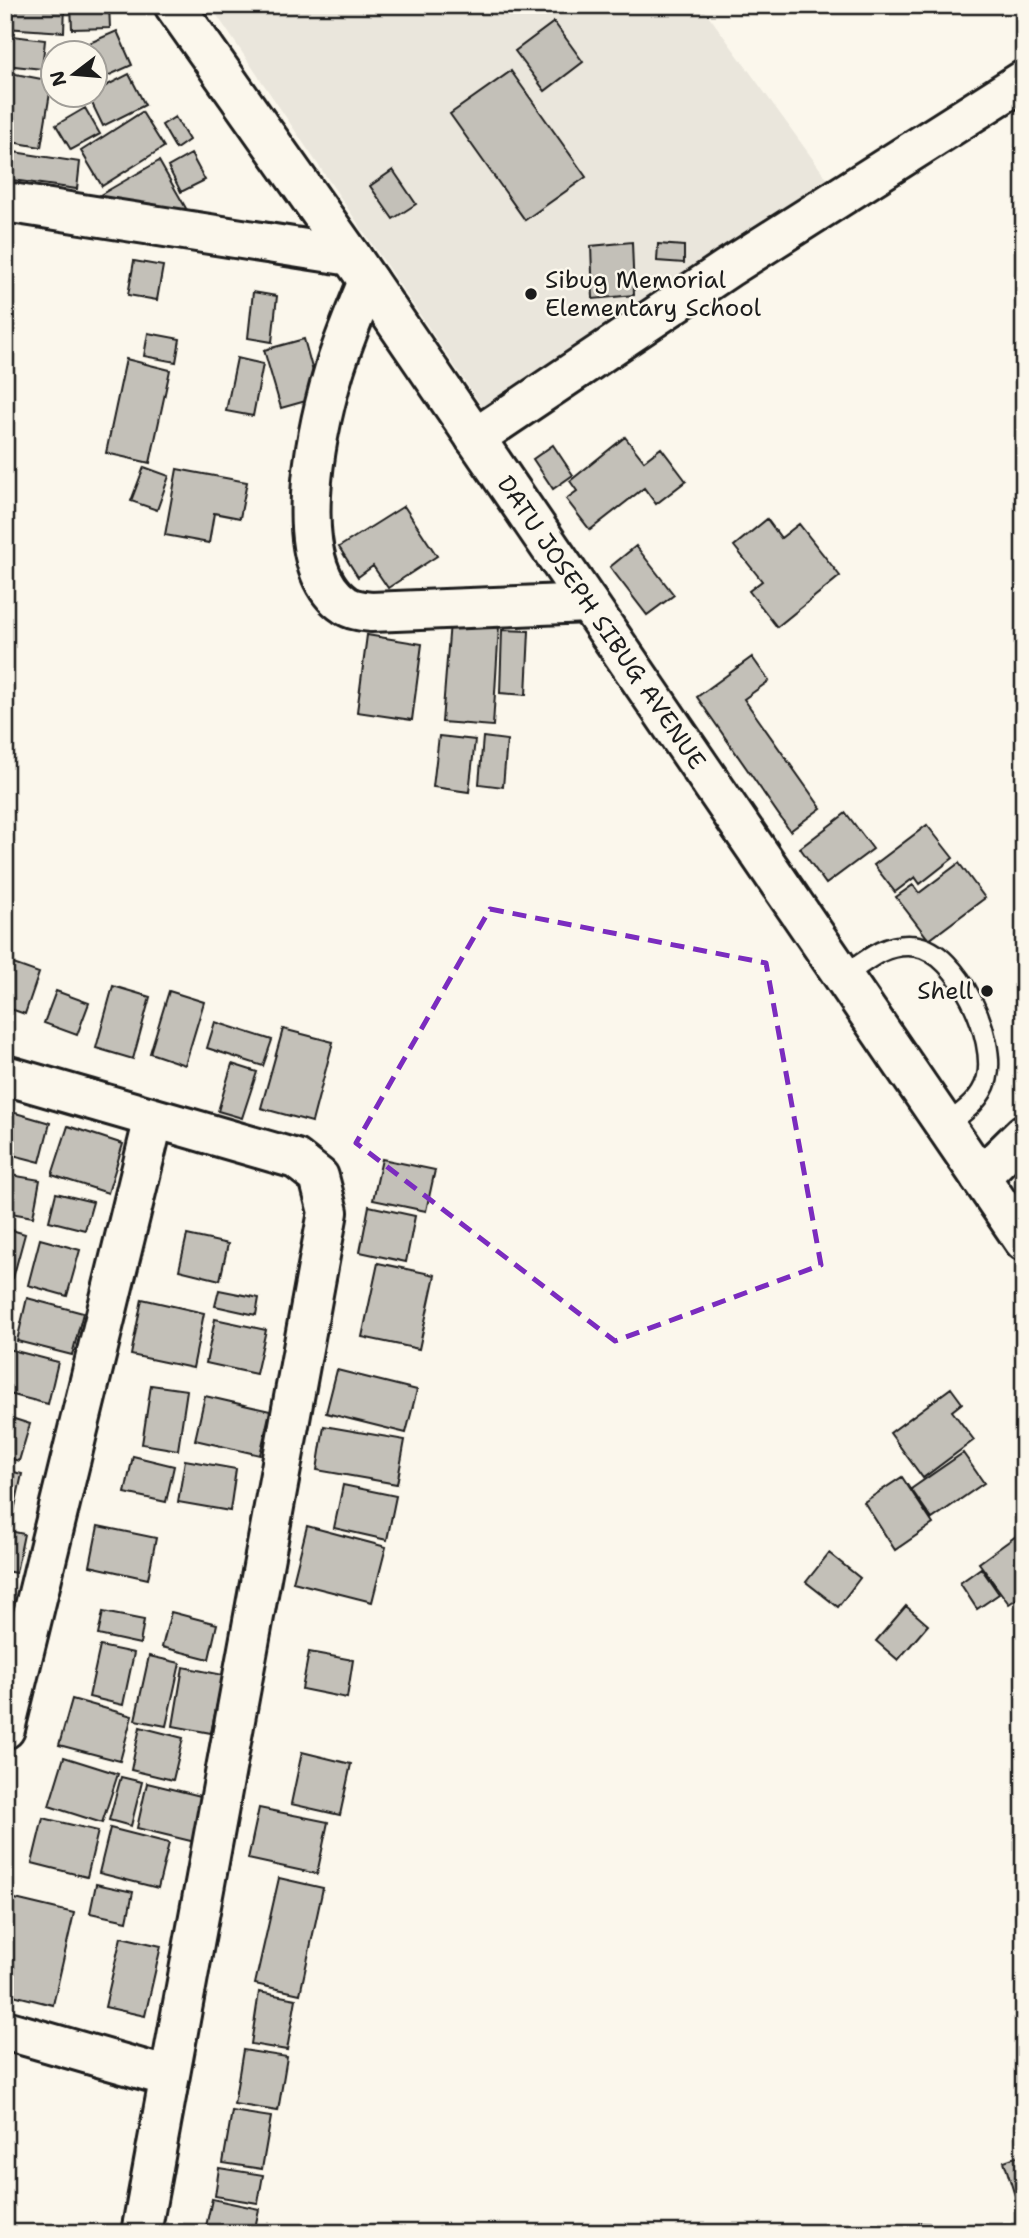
<svg xmlns="http://www.w3.org/2000/svg" width="1029" height="2238" font-family="'Shantell Sans',sans-serif">
<rect width="100%" height="100%" fill="#fbf7ec"/>
<filter id="ink" filterUnits="userSpaceOnUse"><feTurbulence type="fractalNoise" baseFrequency=".0143" numOctaves="2"/><feDisplacementMap in="SourceGraphic" scale="14" xChannelSelector="R" yChannelSelector="G"/><feConvolveMatrix kernelMatrix="1 2 1 2 8 2 1 2 1" color-interpolation-filters="sRGB"/></filter>
<g filter="url(#ink)">
<path fill="#eae6dc" d="M210,5H701L828,180L483,408Z"/>
<path fill="#c3c0b8" stroke="#1c1c1c" stroke-width="2" d="M5,5H65L64,32L5,28Z
M71,5H109L110,28L72,29Z
M554,22L583,62L545,91L515,51Z
M117,31L132,65L94,82V52H69Z
M5,35L45,40L42,69L5,65Z
M511,71L586,177L525,220L450,114Z
M5,72L52,81L41,147L5,141Z
M129,74L145,105L103,126L88,95Z
M85,108L100,134L71,150L56,125Z
M142,112L164,147L102,186L81,151Z
M175,117L189,140L176,149L162,125Z
M7,151L80,162L77,189L5,179Z
M191,154L205,180L181,192L168,167Z
M159,161L187,210L106,204L100,195Z
M393,170L416,204L393,219L370,186Z
M632,242L634,295L593,299L591,246Z
M658,244L684,246V263L657,261Z
M134,261L163,266L157,300L128,295Z
M253,292L277,296L272,342L248,338Z
M148,333L180,339L176,362L144,356Z
M304,339L320,397L281,408L264,350Z
M237,358L263,364L253,416L226,411Z
M126,359L170,370L150,463L106,453Z
M625,437L644,461L661,448L686,481L656,504L644,488L590,530L566,499L577,491L570,481Z
M553,445L573,475L553,489L533,459Z
M144,467L169,476L157,510L131,501Z
M177,469L247,482L240,518L214,513L209,543L165,535Z
M404,506L437,556L388,588L373,566L358,577L339,547Z
M767,519L781,538L799,524L840,576L777,627L749,591L762,581L734,546Z
M636,546L674,595L647,615L610,567Z
M450,622L499,626L493,726L442,722Z
M502,630L529,631L526,695L500,693Z
M367,635L422,644L412,720L357,712Z
M752,657L769,681L744,699L821,808L790,831L697,697Z
M439,736L475,740L469,792L433,787Z
M483,737L507,740L503,787L479,784Z
M846,813L873,849L826,884L800,848Z
M927,825L953,858L920,884L915,877L895,892L874,865Z
M959,863L985,898L929,940L896,897L913,885L919,893Z
M5,961L39,973L25,1014L5,1007Z
M113,986L150,997L133,1059L96,1048Z
M56,991L89,1003L77,1035L44,1023Z
M169,991L204,1002L185,1065L150,1053Z
M215,1022L272,1040L263,1066L207,1048Z
M283,1029L333,1042L312,1122L261,1108Z
M232,1064L257,1072L242,1118L218,1111Z
M5,1110L50,1123L40,1162L5,1153Z
M68,1126L123,1144L108,1193L52,1175Z
M382,1159L435,1170L426,1211L373,1200Z
M5,1174L40,1180L33,1217L5,1212Z
M56,1193L93,1202L85,1230L49,1221Z
M369,1206L415,1216L406,1262L360,1252Z
M5,1228L25,1234L13,1278L5,1276Z
M187,1235L228,1244L220,1280L179,1270Z
M40,1239L80,1250L67,1296L28,1285Z
M378,1263L435,1275L419,1349L362,1337Z
M219,1290L259,1298L256,1315L215,1306Z
M27,1298L83,1313L72,1355L17,1341Z
M142,1299L204,1313L193,1368L131,1355Z
M215,1319L266,1330L256,1374L206,1363Z
M8,1349L58,1362L48,1404L5,1393Z
M337,1370L417,1390L406,1433L326,1413Z
M151,1385L187,1390L178,1450L142,1444Z
M951,1388L962,1403L952,1411L974,1440L923,1478L890,1433Z
M205,1396L270,1411L260,1455L195,1440Z
M5,1416L30,1424L19,1461L5,1457Z
M324,1426L405,1440L397,1484L317,1470Z
M963,1453L984,1483L932,1519L911,1489Z
M133,1456L174,1466L166,1502L125,1493Z
M185,1460L236,1469L230,1511L178,1502Z
M5,1470L22,1474L14,1511L5,1509Z
M902,1477L933,1524L895,1550L864,1502Z
M343,1485L396,1496L387,1540L334,1528Z
M98,1526L156,1538L148,1579L90,1566Z
M307,1526L386,1547L372,1602L293,1582Z
M5,1530L24,1534L16,1573L5,1571Z
M1023,1531L1024,1594L1009,1604L979,1563Z
M829,1553L860,1578L838,1607L806,1582Z
M981,1568L999,1594L977,1609L960,1583Z
M906,1606L928,1625L898,1660L876,1641Z
M103,1612L144,1620L140,1644L98,1635Z
M171,1612L217,1624L209,1659L162,1647Z
M100,1646L134,1653L123,1705L89,1697Z
M309,1652L353,1660L347,1698L302,1689Z
M149,1656L180,1663L166,1726L135,1720Z
M183,1667L223,1675L211,1733L173,1726Z
M72,1699L132,1716L120,1761L59,1745Z
M140,1727L183,1738L173,1780L131,1770Z
M302,1752L351,1764L340,1815L291,1804Z
M64,1757L118,1774L102,1823L49,1806Z
M121,1777L142,1782L131,1826L109,1820Z
M147,1783L209,1798L199,1843L137,1828Z
M259,1808L328,1822L317,1874L248,1859Z
M43,1818L98,1831L87,1877L32,1863Z
M110,1828L169,1843L158,1888L99,1873Z
M279,1878L323,1888L300,1994L255,1984Z
M96,1884L133,1892L127,1921L90,1913Z
M11,1898L74,1913L53,2005L5,1993V1926Z
M121,1937L161,1946L145,2016L105,2007Z
M259,1992L296,1999L287,2050L251,2044Z
M243,2050L287,2057L278,2111L234,2104Z
M232,2111L271,2117L262,2169L223,2163Z
M1024,2154V2197L1016,2199L1004,2161Z
M219,2168L263,2175L258,2203L215,2196Z
M212,2199L259,2209L254,2233L205,2231Z
M919,2223L950,2225V2233H919Z"/>
<g fill="none" stroke-linecap="round" stroke-linejoin="round">
<defs>
<path id="service" d="M843,977C865,961 886,942 915,946C959,952 997,1039 987,1079C981,1101 962,1113 945,1126"/>
<path id="minor" d="M5,202L351,256
M368,281C356,311 343,341 334,371C317,428 286,566 345,605C352,610 362,611 371,612L588,603
M5,1075L296,1159L319,1177L328,1212L141,2233
M980,1177L1024,1134
M5,1729L154,1118
M5,2030L169,2077"/>
<path id="tertiary" d="M475,438L728,268L1024,80"/>
<g id="secondary">
<path id="s1" d="M174,5L351,256L1024,1241"/>
</g>
</defs>
<use href="#service" stroke="#1c1c1c" stroke-width="24"/>
<use href="#minor" stroke="#1c1c1c" stroke-width="44"/>
<use href="#tertiary" stroke="#1c1c1c" stroke-width="44"/>
<use href="#secondary" stroke="#1c1c1c" stroke-width="44"/>
<use href="#service" stroke="#fbf7ec" stroke-width="19"/>
<use href="#minor" stroke="#fbf7ec" stroke-width="38"/>
<use href="#tertiary" stroke="#fbf7ec" stroke-width="38"/>
<use href="#secondary" stroke="#fbf7ec" stroke-width="38"/>
</g>
</g>
<path fill="none" stroke="#7b2cbf" stroke-width="5" stroke-dasharray="14 9" stroke-linejoin="round" d="M490,909L766,963L821,1265L615,1341L356,1143Z"/>
<g fill="#1c1c1c" stroke="#fbf7ec" stroke-width="2.5">
<circle cx="531" cy="294" r="7"/>
<circle cx="987" cy="991" r="7"/>
</g>
<g text-anchor="middle" stroke-width="5" stroke-linejoin="round" paint-order="stroke">
<g font-size="24" fill="#1c1c1c" stroke="#fbf7ec" text-anchor="start">
<text x="545" y="288">Sibug Memorial<tspan x="545" dy="28">Elementary School</tspan></text>
<text x="973" y="999" text-anchor="end">Shell</text>
</g>
<g font-size="24" fill="#1c1c1c" stroke="#fbf7ec">
<text dy="8" stroke="none"><textPath href="#s1" startOffset="751">DATU JOSEPH SIBUG AVENUE</textPath></text>
</g>
</g>
<rect width="1029" height="2238" fill="none" stroke="#fbf7ec" stroke-width="28"/>
<rect x="14" y="14" width="1001" height="2210" fill="none" stroke="#1c1c1c" stroke-width="2.5" filter="url(#ink)"/>
<g transform="translate(74 74) rotate(254)"><circle r="33" fill="#fbf7ec" stroke="#a29f99" stroke-width="2"/>
<path d="M0-5L12 26L0 18L-12 26Z" fill="#1c1c1c"/>
<text y="-10" font-size="19" font-weight="bold" text-anchor="middle" fill="#1c1c1c">N</text>
</g>
</svg>
